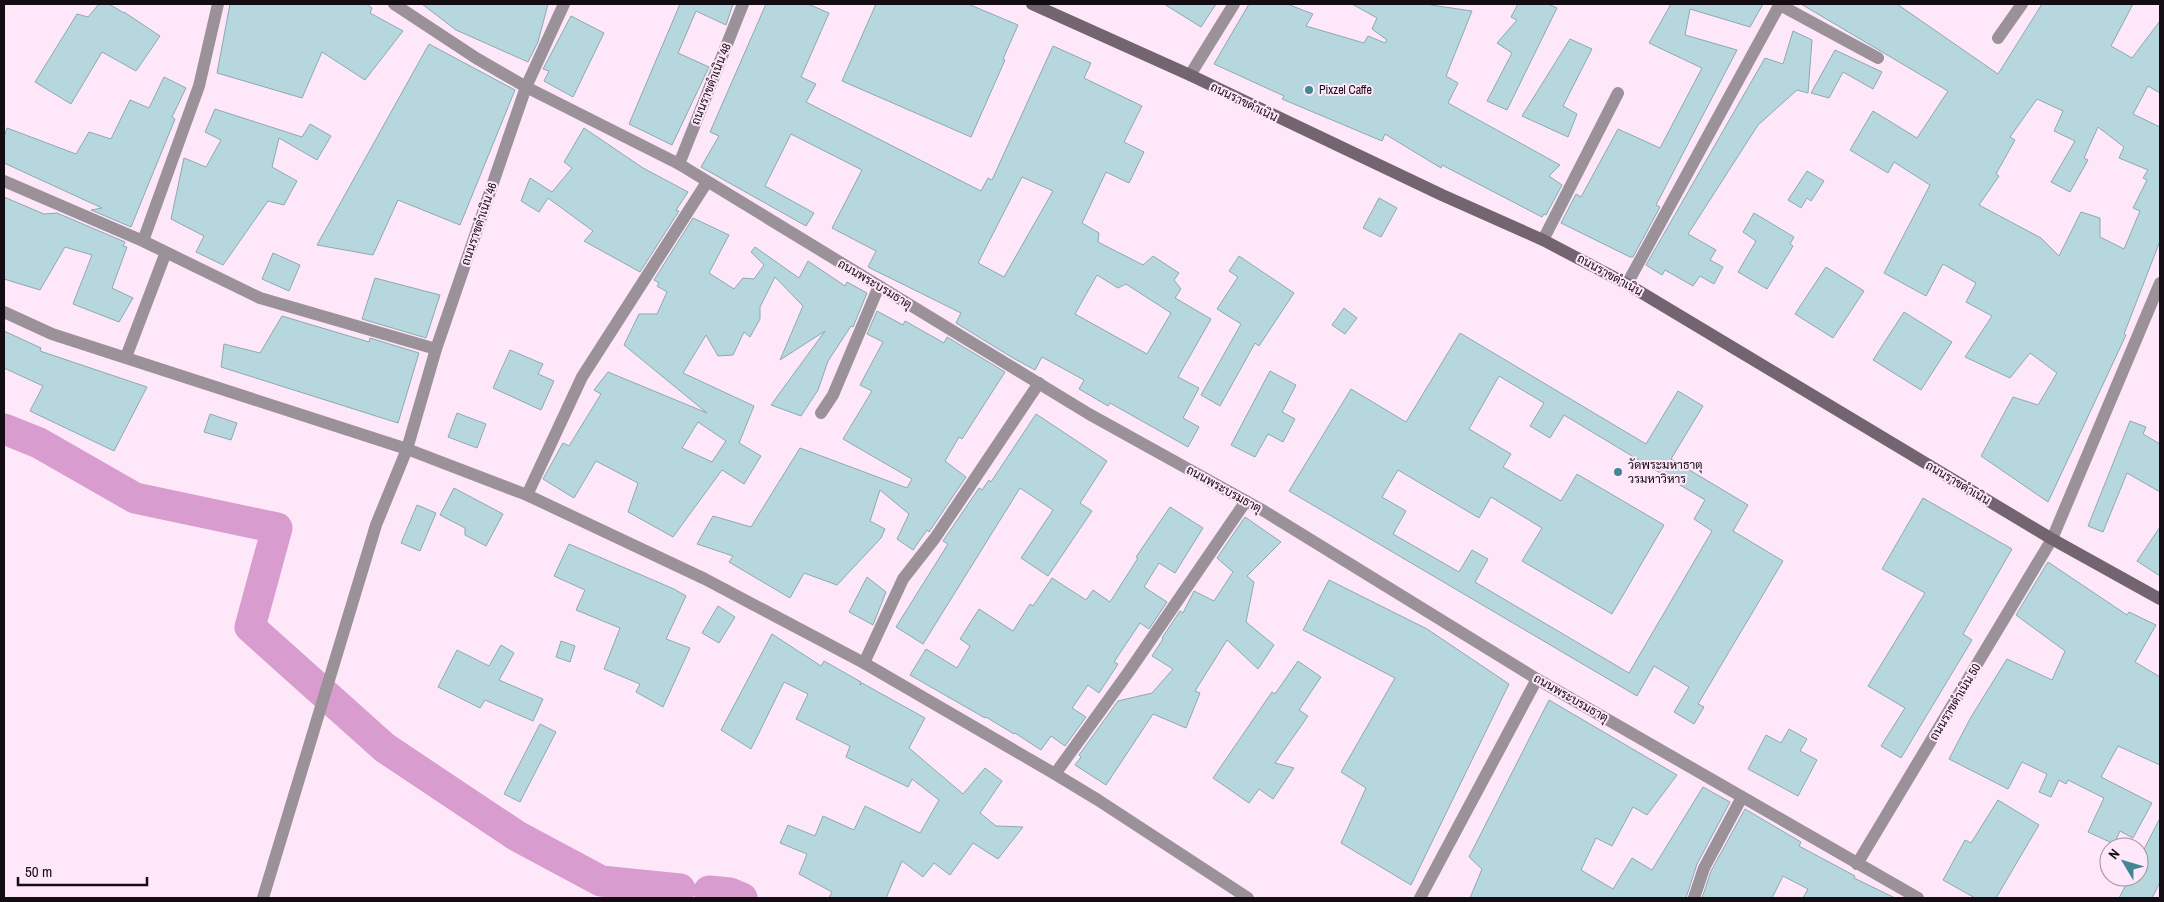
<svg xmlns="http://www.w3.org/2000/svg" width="2164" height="902" font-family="'Archivo Narrow',Sarabun,sans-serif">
<rect width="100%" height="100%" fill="#ffe7fa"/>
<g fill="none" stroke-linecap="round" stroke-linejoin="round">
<path stroke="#d89dce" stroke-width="31" d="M4,429L39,443L135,498L277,528L250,627L385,748L517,836L601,881L680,889
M709,891L730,893L742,898"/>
</g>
<path fill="#b7d7de" stroke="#8baab1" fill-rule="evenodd" d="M99,4H109L124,13V12L160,36L136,71L102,52L71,104L35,82L77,14L88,17Z
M230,4H366L372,8L370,13L403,31L365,80L322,52L302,98L217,73Z
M422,4H548L538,42L528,62L456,30Z
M680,4H733L726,25L696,11L678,53L709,67L672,145L629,124Z
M766,4H808L829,13L801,77L816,84L806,102L981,191L988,178L992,180L1053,46L1091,63L1084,78L1142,106L1124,142L1144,152L1129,183L1106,172L1082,223L1099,233L1098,242L1143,265L1153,256L1179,273L1174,280L1181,289L1175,298L1211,319L1178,377L1199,388L1183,418L1199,427L1188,447L1110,403L1108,406L1079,389L1084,380L1042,357L1035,370L1013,358L956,323L961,313L868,267L876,251L832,228L862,170L791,134L765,186L814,213L806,226L701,167L719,136L710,132ZM1022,177L1053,191L1004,277L978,263ZM1097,275L1118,288L1126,284L1171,313L1147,354L1075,314Z
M876,4H968L1018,25L1003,59L1005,60L971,137L842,81Z
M1164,4H1216L1201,27Z
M1249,4H1287L1313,14L1306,26L1364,43L1368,36L1385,43L1387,40L1372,29L1377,18L1352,4H1432L1431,5L1472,11L1446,76L1458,83L1448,103L1560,165L1549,176L1562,185L1546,215L1544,214L1542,217L1442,165L1441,168L1385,134L1382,141L1282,99L1284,96L1214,64Z
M1518,4H1548L1557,8L1507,110L1487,101L1512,53L1497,43L1517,20L1511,17Z
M1671,4H1763L1750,27L1690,9L1685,35L1737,50L1656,205L1660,207L1633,257H1630L1561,223L1576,194L1581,197L1618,129L1660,148L1702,68L1649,43Z
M1801,4H1897L1998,74L2042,4H2133L2111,46L2132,58L2160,21V93L2148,86L2133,114L2160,127V241L2124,334L2126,335L2048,502L1981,456L2013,397L2038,405L2057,373L2030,353L2010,378L1965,357L1992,316L1966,302L1976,283L1943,264L1926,296L1884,273L1930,185L1894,162L1888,173L1850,150L1873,111L1917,138L1948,91ZM2037,99L2063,111L2054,131L2075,141L2051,182L2070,192L2088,160L2084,158L2098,127L2124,147L2119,158L2148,170L2143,178L2147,180L2133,208L2140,211L2124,249L2100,237V218L2081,212L2059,256L2041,238L1979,205L1999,176L1996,174L2015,140L2010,137Z
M571,16L604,33L573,97L544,81L549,71L543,69Z
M1793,31L1812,40L1808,93L1797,90L1758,125L1688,234L1716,250L1710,260L1723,267L1714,284L1700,276L1693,286L1665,270L1662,275L1646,265L1765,58L1783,64Z
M1570,39L1592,49L1563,106L1577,114L1568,137L1522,116Z
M429,44L515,90L460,225L398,200L373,255L317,245Z
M1835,50L1882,72L1873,89L1843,72L1829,98L1811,93Z
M164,77L186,88L172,117L175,119L131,227L91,210L102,208L4,163V137L7,128L76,154L89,132L111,139L130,100L149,108Z
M215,109L302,137L310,124L331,136L317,160L279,138L272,167L297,181L284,205L268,201L223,265L196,252L204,236L171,219L184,158L206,167L221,140L205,132Z
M584,128L643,168L688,192L676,210L679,211L640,272L584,241L593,231L548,198L539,212L521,201L530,178L552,192L572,168L564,162Z
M1807,171L1824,181L1811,201L1807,198L1801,208L1788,200Z
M4,197L44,214L57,213L125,242L123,246L127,247L112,288L133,298L119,322L73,304L92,255L65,247L40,290L4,279Z
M1379,198L1397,208L1381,237L1363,228Z
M1754,213L1794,237L1790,244L1793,246L1767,289L1738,272L1756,241L1743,232Z
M693,218L729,235L709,273L734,289L743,278L754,279L764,265L751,252L755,247L799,278L808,261L845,286L847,282L867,293L853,327L851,326L828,361L818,390L801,416L771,405L825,331L780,360L803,306L775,277L760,307V319L750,337L744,332L733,355L718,356L706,335L683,373L754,406L739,443L761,456L744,484L722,470L673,537L628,512L638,483L596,461L574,498L543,479L563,443L569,446L601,394L594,390L608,372L707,413L624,345L639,314H657L667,292L657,286L659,283L654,280ZM698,422L726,441L712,462L682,448Z
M273,253L300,265L289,291L262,279Z
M1239,256L1294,293L1259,346L1255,343L1220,406L1201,395L1241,324L1217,309L1238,277L1229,271Z
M1826,267L1864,291L1833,338L1795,314Z
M375,278L440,295L426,338L362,319Z
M1344,308L1357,318L1345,334L1332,325Z
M877,311L903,325L905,321L944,343L947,337L1005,372L962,439L959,437L945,461L966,477L929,532L927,530L913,550L897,539L909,514L880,490L870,521L885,529L881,538L837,585L804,573L790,598L729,562L733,556L697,544L713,516L751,527L800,448L907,488L912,479L843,439L872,391L860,385L883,342L867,334Z
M1904,312L1952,342L1921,390L1873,360Z
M282,316L369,342L370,338L419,353L398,423L221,367L224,344L260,353Z
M4,331L41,348L40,351L147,387L114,451L30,411L43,386L4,368Z
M1460,333L1646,444L1678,391L1703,406L1671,459L1748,505L1733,531L1783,561L1698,704L1704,707L1694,724L1674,712L1689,687L1654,666L1637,696L1289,491L1351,389L1406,422ZM1499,376L1544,403L1530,426L1550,438L1564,415L1705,500L1694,519L1712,531L1629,673L1475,582L1488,559L1472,550L1459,572L1393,534L1406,511L1382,497L1398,470L1479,518L1491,497L1542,528L1522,561L1612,614L1664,525L1577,474L1561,501L1503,467L1511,454L1469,429Z
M510,350L543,364L538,374L554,381L541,410L493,388Z
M1270,371L1296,385L1282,412L1295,419L1283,442L1268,434L1255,457L1231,445Z
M457,413L486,424L477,448L448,437Z
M210,414L237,423L231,440L204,432Z
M1036,414L1107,461L1080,503L1092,511L1048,576L1021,558L1053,510L1020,488L923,644L896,627L948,544L943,541L979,488L982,490L989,480L991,482Z
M2130,421L2146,427L2143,434L2160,444V492L2127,473L2103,532L2088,526Z
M454,488L503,514L486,546L465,535V528L440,515Z
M1923,498L2012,549L1963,634L1972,640L1901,758L1881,746L1905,708L1868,686L1925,593L1882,569Z
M417,505L436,513L420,551L401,543Z
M1170,507L1203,528L1175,573L1159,563L1144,587L1167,602L1149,629L1140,623L1114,662L1118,664L1099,693L1088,685L1072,708L1086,717L1065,746L1051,736L1041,750L1015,733L1014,734L986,717L985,718L910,675L926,649L957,668L970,646L960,639L979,609L1013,631L1030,604L1033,606L1052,578L1086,600L1093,590L1110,602L1138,558L1136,557Z
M1245,517L1281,542L1247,576L1254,582L1246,622L1274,645L1258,669L1227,640L1195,691L1200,693L1186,728L1153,714L1106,785L1075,765L1081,757L1079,755L1118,701L1152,693L1173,669L1152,656L1163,639L1162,638L1180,611L1183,613L1194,591L1214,601L1233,572L1217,558Z
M2160,527V576L2137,561Z
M569,544L674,589L686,596L666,639L690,648L663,707L636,692L640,684L604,669L620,628L576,610L585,590L554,576Z
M2048,562L2127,615L2129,612L2156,625L2135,662L2160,677V765L2118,746L2101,777L2152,803L2133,838L2120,831L2114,844L2088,832L2104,798L2068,780L2066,784L2059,780L2051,797L2039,792L2047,774L2022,762L2008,789L1949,759L1971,717L2007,659L2052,680L2065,651L2016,615Z
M867,577L886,592L873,625L849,612Z
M1329,580L1427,629L1509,684L1411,885L1341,843L1366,788L1341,772L1395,678L1303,630Z
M718,606L735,617L719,643L702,633Z
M772,634L821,666L824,661L861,682L860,685L862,683L925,718L909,748L963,794L985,768L1002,781L980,813L996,826L1023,827L998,859L973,843L950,875L934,863L923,877L902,861L886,898H829L832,892L799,874L807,854L780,843L788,825L815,836L823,816L854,830L865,806L920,833L939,800L912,779L908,787L846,757L850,746L796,719L808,694L784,682L751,749L721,730Z
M561,641L575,646L570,662L556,657Z
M501,645L514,653L499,680L543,699L533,721L485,700L480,708L438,687L457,650L489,666Z
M1298,661L1321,677L1299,710L1308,716L1275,763L1294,768L1273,799L1259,789L1249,803L1213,778L1272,692L1275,694Z
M1549,700L1677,775L1647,815L1633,807L1612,846L1596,838L1581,870L1613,889L1632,858L1652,870L1703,787L1730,802L1697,864L1686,898H1470L1482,869L1469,857Z
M540,724L556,732L520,802L504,794Z
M1789,729L1807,739L1800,751L1817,760L1798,796L1748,769L1766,735L1781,743Z
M1998,800L2039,825L1996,898H1975L1943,880L1965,840L1971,843Z
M1745,809L1801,842L1799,846L1855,876L1854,878L1895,898H1803L1808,889L1783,876L1772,898H1702L1711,871Z
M2160,818V882L2152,898H2119L2130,877H2139V859Z"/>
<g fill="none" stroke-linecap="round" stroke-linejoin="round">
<path stroke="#9b9199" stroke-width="12" d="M1780,5L1878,58
M1998,38L2022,4
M1190,75L1234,4
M679,164L743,4
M4,181L143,241L260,298L436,349
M1543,240L1618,93
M143,241L199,86L218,4
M1627,284L1780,4
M126,357L166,252
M821,413L833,395L879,286
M527,495L582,377L707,182
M864,663L903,579L935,538L1039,383
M1055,774L1130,670L1246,501
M1857,864L2052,539L2160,283
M1420,898L1537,679
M1694,898L1704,868L1742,797"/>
<path stroke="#9b9199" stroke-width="12" d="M394,4L476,58L526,87L679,164L1089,414L1264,511L1537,679L1918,898
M4,312L52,334L407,449L527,495L705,579L864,663L1055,774L1098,800L1248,898
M263,898L376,525L407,449L436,349L526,87L564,4"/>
<path stroke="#736570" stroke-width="12" d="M1032,4L1190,75L1442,195L1543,240L1627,284L2052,539L2160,599"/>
</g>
<g fill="#428793" stroke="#ffe7fa" stroke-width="2">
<circle cx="1309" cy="90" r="5"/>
<circle cx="1618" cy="472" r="5"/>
</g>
<g text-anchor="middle" stroke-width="4" stroke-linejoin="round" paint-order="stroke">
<g font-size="12" fill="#130c12" stroke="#ffe7fa">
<text transform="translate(711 84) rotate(-68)" y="4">ถนนราขดำเนิน 48</text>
<text transform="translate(1244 102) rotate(26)" y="4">ถนนราขดำเนิน</text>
<text transform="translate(479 224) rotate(-71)" y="4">ถนนราขดำเนิน 46</text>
<text transform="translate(1610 275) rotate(29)" y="4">ถนนราขดำเนิน</text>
<text transform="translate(875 284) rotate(31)" y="4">ถนนพระบรมธาตุ</text>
<text transform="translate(1958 483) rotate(31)" y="4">ถนนราขดำเนิน</text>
<text transform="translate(1224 489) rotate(29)" y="4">ถนนพระบรมธาตุ</text>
<text transform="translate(1571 698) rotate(30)" y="4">ถนนพระบรมธาตุ</text>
<text transform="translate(1955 702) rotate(-59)" y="4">ถนนราขดำเนิน 50</text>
</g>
<g font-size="12" fill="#130c12" stroke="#ffe7fa" text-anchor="start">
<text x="1319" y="94">Pixzel Caffe</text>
<text x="1628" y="469">วัดพระมหาธาตุ<tspan x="1628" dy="14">วรมหาวิหาร</tspan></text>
</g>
</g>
<rect width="2164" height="902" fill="none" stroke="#130c12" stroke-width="10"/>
<g transform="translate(2124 862) rotate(308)"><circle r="24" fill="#ffe7fa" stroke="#a18f9d"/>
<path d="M0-4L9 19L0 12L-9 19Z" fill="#428793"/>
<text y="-8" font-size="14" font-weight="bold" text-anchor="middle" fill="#130c12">N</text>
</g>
<path d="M18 877v8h129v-8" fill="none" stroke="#130c12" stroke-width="2.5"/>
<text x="25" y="877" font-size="15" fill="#130c12" stroke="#ffe7fa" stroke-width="4" paint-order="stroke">50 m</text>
</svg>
